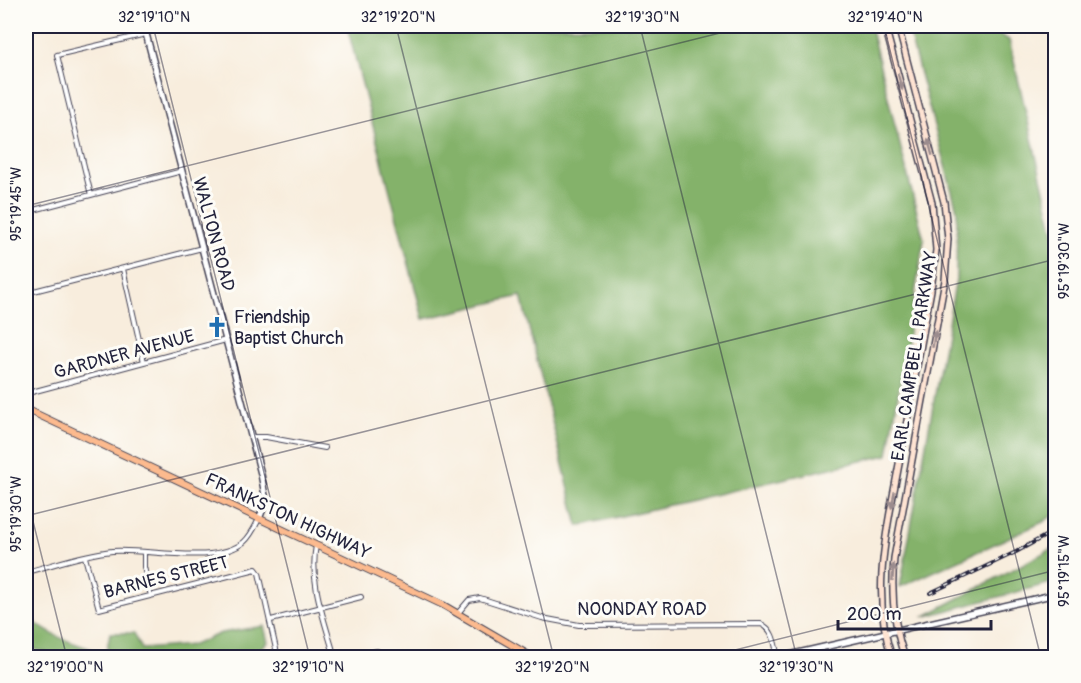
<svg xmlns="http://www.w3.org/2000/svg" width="1081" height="683" font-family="Pangolin,sans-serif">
<rect width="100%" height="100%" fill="#fdfcf7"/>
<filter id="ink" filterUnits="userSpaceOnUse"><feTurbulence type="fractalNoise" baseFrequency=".0167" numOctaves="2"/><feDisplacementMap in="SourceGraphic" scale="12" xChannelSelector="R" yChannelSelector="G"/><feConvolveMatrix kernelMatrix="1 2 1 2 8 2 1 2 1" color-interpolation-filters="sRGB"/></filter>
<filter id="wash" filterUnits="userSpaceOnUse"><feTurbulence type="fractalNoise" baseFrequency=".008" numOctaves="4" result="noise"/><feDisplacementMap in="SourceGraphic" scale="24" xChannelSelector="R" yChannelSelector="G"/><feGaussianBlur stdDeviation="1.35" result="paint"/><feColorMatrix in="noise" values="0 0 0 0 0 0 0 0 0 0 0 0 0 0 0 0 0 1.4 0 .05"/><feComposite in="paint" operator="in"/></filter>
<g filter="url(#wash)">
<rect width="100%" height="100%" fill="#f8eddd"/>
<path fill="#84b26a" stroke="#536a52" stroke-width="1.5" d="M347,26H870L924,240L888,455L578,526L521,296L423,319Z
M907,26H985L1009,40L1055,237L1056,513L1043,522L900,587L956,279L957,210Z
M1055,547V582L923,617Z
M26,615C48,637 77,644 106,654L110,633H134L142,649L193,645L221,633L264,626L268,642L250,657L235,653V657H61L26,647Z"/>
</g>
<g filter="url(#ink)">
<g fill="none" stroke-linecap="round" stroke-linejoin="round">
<defs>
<path id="minor" d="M91,195L57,55L146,34
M26,212L182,171
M123,269L144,362
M26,284L28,293
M26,293L202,248
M26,383L28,393
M28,393L226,340
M252,437H266L325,448
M316,545C309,583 325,621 335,658
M144,552V567L151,596
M85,557L99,609L256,569L259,573L278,658
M26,572C54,565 83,554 112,551C147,548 215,566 244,542C251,536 255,527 259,519
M458,613L469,600L480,598L542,618L579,625L761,624C774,629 775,645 778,658
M271,620L361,597
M346,658L377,651"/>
<path id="tertiary" d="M144,26L261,474L266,501L259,519
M776,658L1056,594"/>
<path id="secondary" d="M885,26L932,203L936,250L931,290C921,345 911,399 901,453C889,522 869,589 892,658
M898,26L944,202L948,239L945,280L894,558C891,592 893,625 905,658"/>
<path id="primary" d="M26,409L443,605L534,658"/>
</defs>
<use href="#minor" stroke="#424053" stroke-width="6"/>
<use href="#tertiary" stroke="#424053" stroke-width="8"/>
<use href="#secondary" stroke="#424053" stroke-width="8"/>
<use href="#primary" stroke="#424053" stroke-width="8"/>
<use href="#minor" stroke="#fff" stroke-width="4"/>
<use href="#tertiary" stroke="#fff" stroke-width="5"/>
<use href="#secondary" stroke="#fee3d2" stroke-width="5"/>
<use href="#primary" stroke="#fcba8e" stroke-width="6"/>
<defs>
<path id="rail" d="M930,593L1016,552L1056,530"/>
</defs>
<use href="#rail" stroke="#22223b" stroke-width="4"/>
<use href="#rail" stroke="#fdfcf7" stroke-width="1.5" stroke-dasharray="4.5" stroke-linecap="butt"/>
</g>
<defs><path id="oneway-solid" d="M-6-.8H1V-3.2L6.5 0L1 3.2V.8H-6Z" transform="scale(1.5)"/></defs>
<g fill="#9b8c8e">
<use href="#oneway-solid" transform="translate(900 82) rotate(75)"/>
<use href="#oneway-solid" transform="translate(930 147) rotate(-105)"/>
<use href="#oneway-solid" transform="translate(934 339) rotate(-80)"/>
<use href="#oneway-solid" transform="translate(893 500) rotate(101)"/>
<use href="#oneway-solid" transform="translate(893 572) rotate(-86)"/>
</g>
</g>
<path fill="none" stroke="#22223b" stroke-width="1.5" stroke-opacity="0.45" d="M153,26L310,658M396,26L554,658M640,26L797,658M884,26L1041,658M26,206L748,26M26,493L67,658M26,516L1056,259M703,658L1056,570"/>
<defs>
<symbol id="church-bare" viewBox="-9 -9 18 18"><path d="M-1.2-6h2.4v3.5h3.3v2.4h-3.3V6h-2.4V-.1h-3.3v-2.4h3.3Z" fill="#1f6fb2" stroke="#fdfcf7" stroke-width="2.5" paint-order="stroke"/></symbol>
</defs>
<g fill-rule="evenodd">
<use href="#church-bare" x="202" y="312" width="30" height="30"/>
</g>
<g text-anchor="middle" stroke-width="6" stroke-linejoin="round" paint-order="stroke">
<g font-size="18" fill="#22223b" stroke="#fdfcf7">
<text transform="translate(214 234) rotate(75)" y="6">WALTON ROAD</text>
<text transform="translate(124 354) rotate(-15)" y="6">GARDNER AVENUE</text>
<text transform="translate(914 356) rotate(-81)" y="6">EARL CAMPBELL PARKWAY</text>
<text transform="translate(288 516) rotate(25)" y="6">FRANKSTON HIGHWAY</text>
<text transform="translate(166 577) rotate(-14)" y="6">BARNES STREET</text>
<text x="642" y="615">NOONDAY ROAD</text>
</g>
<g font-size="18" fill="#22223b" stroke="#fdfcf7" text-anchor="start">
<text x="234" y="323">Friendship<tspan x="234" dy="21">Baptist Church</tspan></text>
</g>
</g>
<rect width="1081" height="683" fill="none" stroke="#fdfcf7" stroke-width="66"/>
<path d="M838 620v9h153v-9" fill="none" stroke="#22223b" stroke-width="3"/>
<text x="847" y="620" font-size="18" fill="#22223b" stroke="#fdfcf7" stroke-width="4.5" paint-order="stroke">200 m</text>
<rect x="33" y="33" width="1015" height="617" fill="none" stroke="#22223b" stroke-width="2"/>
<g font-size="15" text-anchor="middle" fill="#22223b">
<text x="154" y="22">32°19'10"N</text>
<text x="398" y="22">32°19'20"N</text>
<text x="642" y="22">32°19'30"N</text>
<text x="885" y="22">32°19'40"N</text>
<text transform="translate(16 204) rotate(-90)" y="5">95°19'45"W</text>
<text transform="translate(1064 261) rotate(-90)" y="5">95°19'30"W</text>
<text transform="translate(16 514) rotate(-90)" y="5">95°19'30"W</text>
<text transform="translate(1064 571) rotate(-90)" y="5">95°19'15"W</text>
<text x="65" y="672">32°19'00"N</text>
<text x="308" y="672">32°19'10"N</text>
<text x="552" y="672">32°19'20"N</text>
<text x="796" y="672">32°19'30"N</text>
</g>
</svg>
